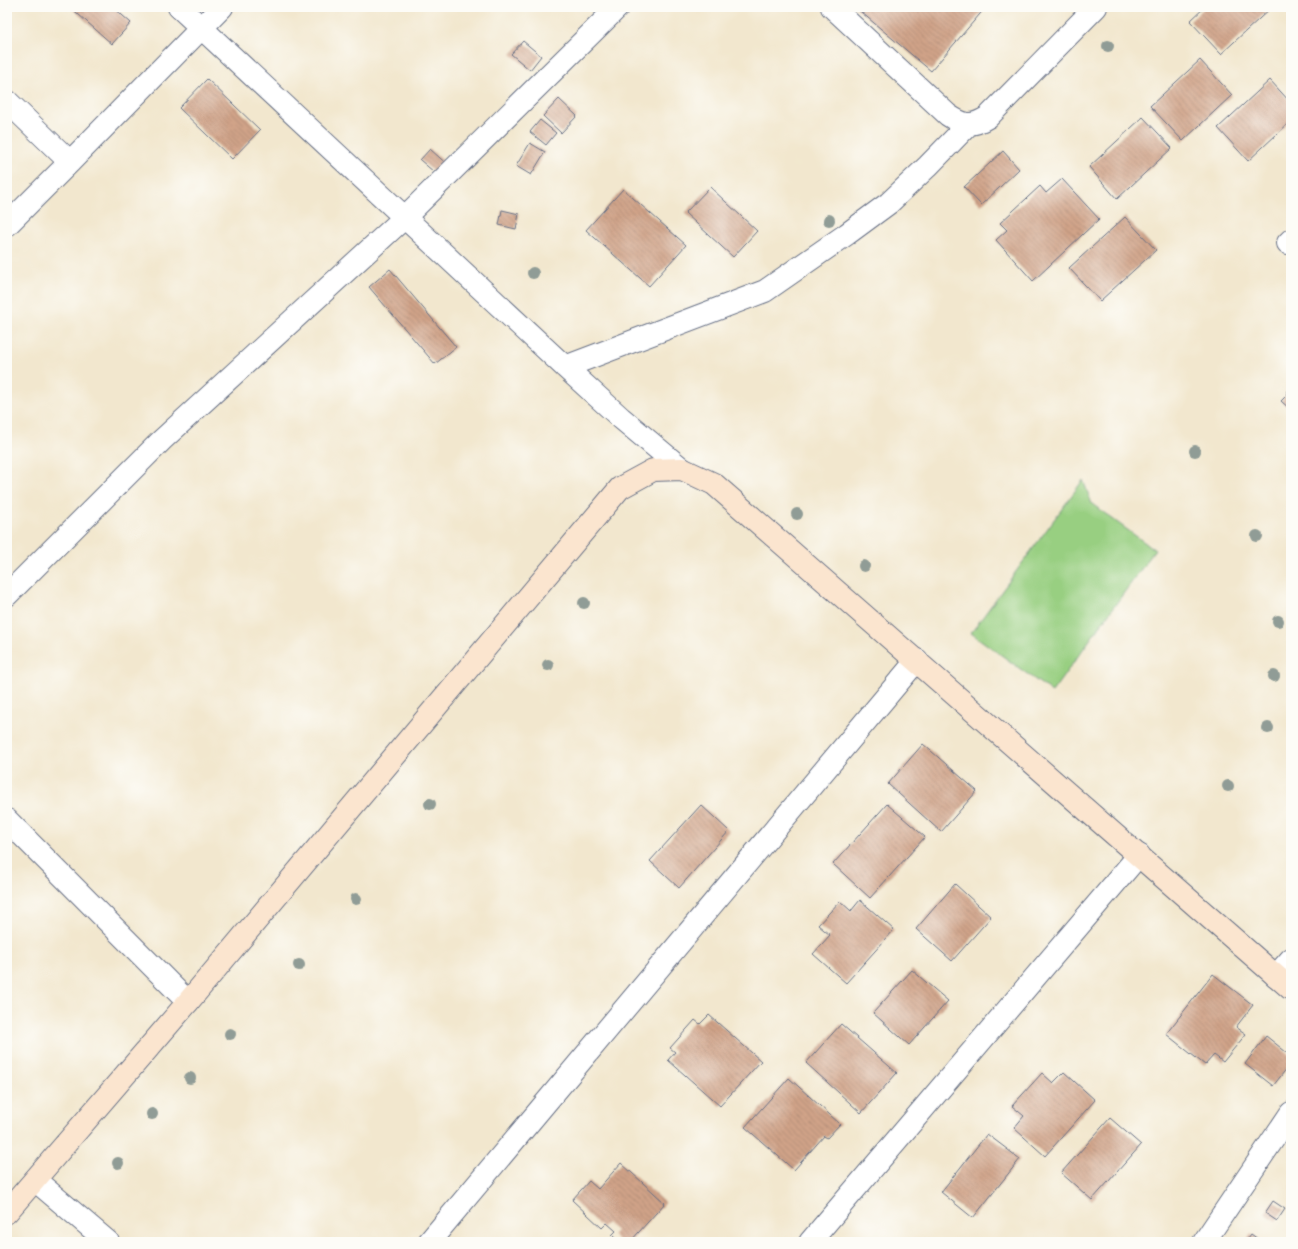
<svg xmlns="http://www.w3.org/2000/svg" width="1298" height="1249" font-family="'Balsamiq Sans',sans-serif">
<defs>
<pattern id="building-back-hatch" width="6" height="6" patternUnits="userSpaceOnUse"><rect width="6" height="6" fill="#d0a388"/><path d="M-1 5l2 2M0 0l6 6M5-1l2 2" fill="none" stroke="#a88572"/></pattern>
</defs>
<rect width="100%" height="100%" fill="#fdfcf7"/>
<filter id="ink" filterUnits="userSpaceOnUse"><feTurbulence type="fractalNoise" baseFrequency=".025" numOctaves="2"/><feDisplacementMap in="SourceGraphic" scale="8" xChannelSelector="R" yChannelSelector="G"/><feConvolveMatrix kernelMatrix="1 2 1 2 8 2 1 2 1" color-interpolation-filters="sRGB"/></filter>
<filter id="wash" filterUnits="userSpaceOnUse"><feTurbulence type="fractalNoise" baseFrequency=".012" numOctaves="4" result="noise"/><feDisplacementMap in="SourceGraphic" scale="16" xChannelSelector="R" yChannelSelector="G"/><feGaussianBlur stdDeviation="0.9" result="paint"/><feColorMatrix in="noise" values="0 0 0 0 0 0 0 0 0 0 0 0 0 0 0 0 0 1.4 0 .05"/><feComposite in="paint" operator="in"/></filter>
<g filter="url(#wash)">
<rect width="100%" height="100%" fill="#f2e7ce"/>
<path fill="#98cf81" stroke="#5a7f70" d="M1083,480L1092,504L1155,550L1052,692L971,633Z"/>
<g id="blocks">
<path fill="url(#building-back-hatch)" d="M70,7H113L131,23L112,44Z
M855,7H986L931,71Z
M1205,7H1272L1221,54L1190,21Z
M523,41L541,56L530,70L511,54Z
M1200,60L1232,95L1183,141L1150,106Z
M207,79L260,130L232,159L179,108Z
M1270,80L1291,103V121L1248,161L1218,128Z
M559,99L577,116L561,133L543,116Z
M1143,117L1172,148L1117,199L1089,167Z
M540,120L556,133L546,145L530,132Z
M530,143L545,152L531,175L516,166Z
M430,149L450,167L441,178L420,160Z
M1003,151L1019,169L981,205L964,187Z
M1062,179L1099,219L1033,281L996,240L1007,230L1000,223L1040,186L1046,193Z
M710,187L757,231L733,257L685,213Z
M623,189L686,245L649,286L586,230Z
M502,210L519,214L516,229L499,225Z
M1125,217L1156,250L1100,301L1069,268Z
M390,269L456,347L435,364L369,287Z
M1291,387V410L1281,401L1288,394L1286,392Z
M923,744L977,791L941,832L888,784Z
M887,804L925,837L870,898L833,864Z
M701,805L729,831L679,888L650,861Z
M955,884L991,917L952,961L916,929Z
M860,900L894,930L846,983L813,954L830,935L818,925L840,901L851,911Z
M912,970L948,1001L909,1045L873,1013Z
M1213,974L1253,1005L1236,1027L1246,1034L1223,1062L1214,1055L1205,1065L1166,1034Z
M709,1015L761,1061L720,1106L668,1060L675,1052L670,1048L695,1020L700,1024Z
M841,1024L897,1073L861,1113L806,1063Z
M1266,1036L1291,1056V1063L1273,1086L1245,1064Z
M1064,1072L1095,1100L1045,1156L1014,1128L1024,1116L1012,1106L1042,1073L1053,1083Z
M789,1078L840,1124L827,1138L824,1136L794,1170L745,1127Z
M1110,1118L1141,1145L1092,1200L1061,1173Z
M987,1134L1020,1159L973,1218L941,1192Z
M621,1163L665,1203L630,1242H619L612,1235L616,1231L607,1223L602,1228L572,1200L589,1181L598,1189Z
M1273,1201L1285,1209L1277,1221L1265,1213Z
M1251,1234L1262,1242H1245Z"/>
</g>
</g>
<g filter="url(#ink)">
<use href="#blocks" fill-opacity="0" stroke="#666f85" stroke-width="1"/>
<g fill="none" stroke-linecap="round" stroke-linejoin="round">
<defs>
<path id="street" d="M179,7L565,367L621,418L682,469
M832,7L948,115C964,126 972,127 988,117L1096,7
M7,101L70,162
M7,225L70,162L222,7
M1288,243L1291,240
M565,367L765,291L847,234L889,203L928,166L968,125
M7,595L162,440L404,218L618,7
M7,820L188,1002
M1276,976L1291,959
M35,1180L108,1242
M429,1242L917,660
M810,1242L1139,855
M1204,1242L1291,1113"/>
<path id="secondary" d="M7,1212L188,1002L620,488L653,470L682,469L714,484L1291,989"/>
</defs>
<use href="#street" stroke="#666f85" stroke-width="24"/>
<use href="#secondary" stroke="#666f85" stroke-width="24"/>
<use href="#street" stroke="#fff" stroke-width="22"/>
<use href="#secondary" stroke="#fbe5cf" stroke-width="22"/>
</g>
<g fill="#909c96">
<circle cx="1108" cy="46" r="6"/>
<circle cx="829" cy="220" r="6"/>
<circle cx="533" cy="273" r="6"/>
<circle cx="1195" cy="451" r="6"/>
<circle cx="797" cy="514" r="6"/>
<circle cx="1257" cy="536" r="6"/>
<circle cx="864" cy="566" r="6"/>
<circle cx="584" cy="603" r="6"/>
<circle cx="1278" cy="621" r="6"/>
<circle cx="548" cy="665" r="6"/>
<circle cx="1274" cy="676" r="6"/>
<circle cx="1268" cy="728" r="6"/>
<circle cx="1228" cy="786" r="6"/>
<circle cx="430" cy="804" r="6"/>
<circle cx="356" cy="899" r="6"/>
<circle cx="299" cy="965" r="6"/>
<circle cx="230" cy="1034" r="6"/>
<circle cx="190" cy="1078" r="6"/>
<circle cx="152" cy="1114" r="6"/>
<circle cx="118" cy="1163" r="6"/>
</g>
</g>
<rect width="1298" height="1249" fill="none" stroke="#fdfcf7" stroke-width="24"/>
</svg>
